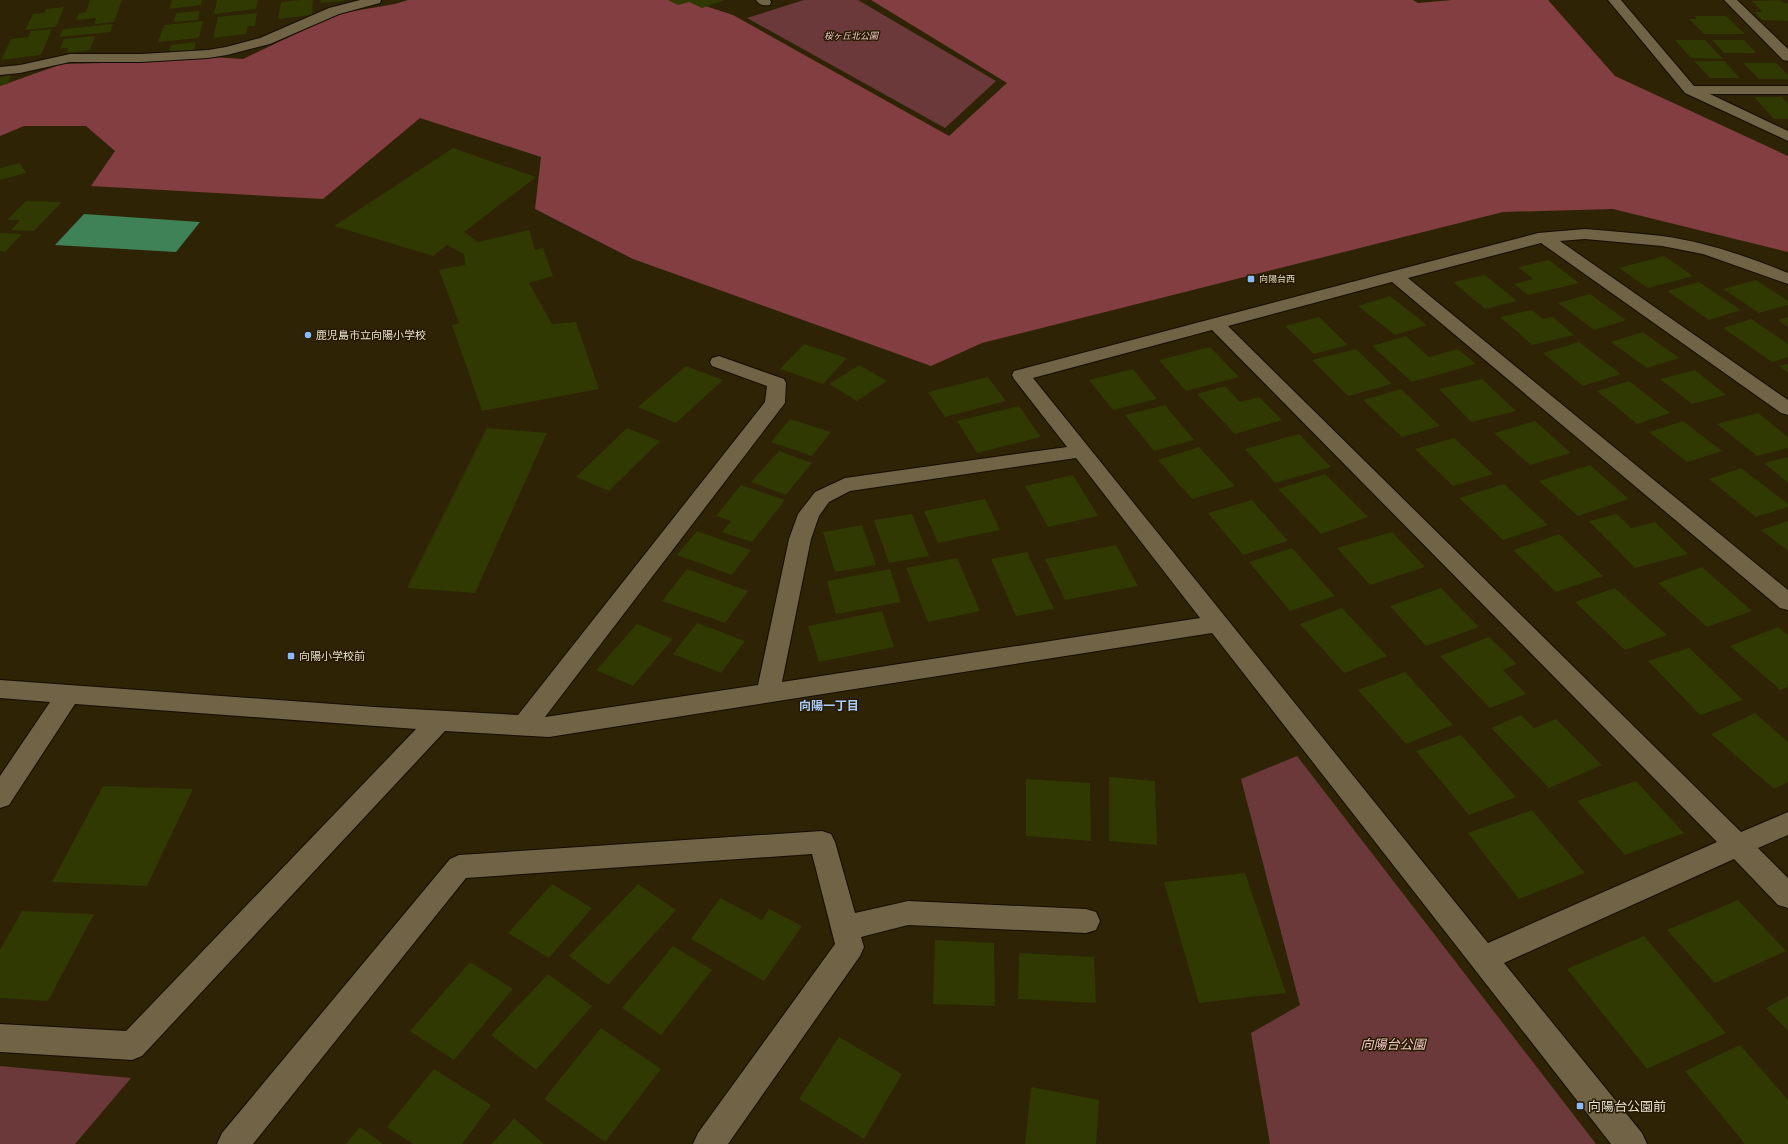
<svg xmlns="http://www.w3.org/2000/svg" width="1788" height="1144" font-family="'Libre Baskerville','Noto Sans JP',serif">
<rect width="100%" height="100%" fill="#2e2305"/>
<path fill="#6b393a" d="M804,0H858L996,81L945,128L747,18Z
M1297,756L1596,1144H1270L1251,1033L1300,1005L1241,779Z
M0,1066L131,1078L75,1144H0Z"/>
<path fill="#833e41" d="M408,0H687L733,15L949,136L1007,83L871,0H1413L1418,3L1452,0H1548L1615,76L1788,156V252L1613,209L1503,212L982,343L931,366L633,259L535,209L541,157L420,118L323,199L91,186L115,151L86,126H24L0,136V86L62,64L143,62L212,57L243,59L337,14L395,4Z"/>
<path fill="#408258" d="M84,214L200,222L176,252L55,245Z"/>
<path fill="#2f3901" d="M90,0H122L114,22L94,24L96,18L76,20L79,13L86,12Z
M172,0H202L201,5L169,9Z
M217,0H258L256,9L214,14Z
M300,0H313L312,15L278,19L281,2Z
M321,0H344V1L320,3Z
M668,0H725L702,8L689,2L678,5Z
M1780,0L1783,3H1788V21L1762,20L1754,12H1763L1752,1Z
M64,7L56,27L25,30L33,14L44,13L46,9Z
M200,11L198,20L174,22L176,13Z
M257,13L255,26H248L246,34L213,38L218,17Z
M1694,16H1726L1745,34H1704L1689,19H1697Z
M203,21L199,38L158,42L164,25Z
M113,24L110,32L59,37L63,29Z
M52,29L41,55L1,60L11,39L28,37L31,31Z
M95,36L90,50L67,53L68,48L60,49L64,39Z
M1675,40H1705L1723,59L1691,58Z
M1712,40H1744L1756,53H1724Z
M196,42L194,50L169,53L171,45Z
M1694,61H1724L1740,78H1710Z
M1743,63H1776L1788,75V79H1759Z
M11,75L8,84L0,85V77Z
M1754,97H1782L1788,104V119H1774Z
M453,148L536,177L464,232L478,242L529,230L535,250L543,248L553,276L529,283L552,324L576,322L599,389L482,411L452,325L459,323L439,270L465,265L464,254L447,245L433,256L334,226Z
M20,163L26,173L0,180V168Z
M26,201L62,202L34,231L11,230L20,220H7Z
M0,233L22,234L5,252L0,251Z
M1664,256L1693,276L1648,288L1619,268Z
M1549,260L1579,283L1528,295L1514,284L1533,279L1518,267Z
M1485,275L1517,301L1485,309L1453,282Z
M1756,280L1788,301V305L1759,313L1723,289Z
M1699,282L1741,310L1709,320L1667,291Z
M1590,294L1626,320L1594,330L1558,303Z
M1390,296L1427,325L1395,335L1358,306Z
M1532,310L1543,319L1553,317L1574,335L1532,345L1500,317Z
M1319,317L1348,345L1314,354L1285,326Z
M1788,317V327L1778,320Z
M1751,319L1788,344V357L1772,362L1723,328Z
M1643,332L1679,358L1647,368L1611,342Z
M1406,336L1429,357L1458,349L1476,364L1412,382L1372,346Z
M1579,342L1621,374L1583,386L1543,353Z
M804,344L847,358L823,384L780,369Z
M1210,347L1239,377L1186,391L1159,360Z
M1356,349L1392,384L1348,396L1312,360Z
M1788,364V373L1779,366Z
M859,365L887,381L857,401L829,384Z
M686,366L723,380L676,423L638,407Z
M1133,369L1157,399L1113,410L1089,380Z
M1695,370L1726,395L1692,404L1660,379Z
M988,377L1006,401L945,417L928,392Z
M1482,379L1516,411L1471,422L1439,389Z
M1629,381L1670,413L1637,424L1597,391Z
M1225,386L1240,402L1259,397L1282,420L1235,434L1197,394Z
M1401,389L1440,426L1402,437L1363,400Z
M1165,405L1194,440L1154,451L1125,415Z
M1019,406L1041,437L977,453L957,421Z
M1758,413L1788,437V448L1757,456L1717,424Z
M790,419L831,432L812,456L771,442Z
M1535,421L1571,453L1530,465L1494,433Z
M1683,421L1722,451L1687,462L1649,432Z
M487,428L547,433L475,593L407,588Z
M627,428L660,441L609,491L576,477Z
M1299,434L1331,467L1275,483L1245,449Z
M1454,438L1493,474L1453,486L1415,449Z
M1199,447L1235,486L1192,499L1158,460Z
M779,451L812,463L786,495L751,482Z
M1788,457V483L1764,463Z
M1590,465L1629,499L1578,516L1539,481Z
M1741,468L1788,504V507L1756,517L1709,479Z
M1325,474L1368,517L1321,534L1278,489Z
M1073,475L1098,516L1048,527L1025,486Z
M1504,484L1548,525L1503,540L1459,498Z
M741,485L785,500L752,542L722,532L731,521L716,516Z
M985,499L1000,530L938,543L924,511Z
M1252,500L1288,541L1243,555L1208,513Z
M912,514L929,556L889,563L874,520Z
M1617,514L1631,528L1655,522L1688,554L1635,568L1589,521Z
M1788,521V551L1761,530Z
M862,525L876,565L835,572L823,532Z
M697,531L751,550L732,575L677,555Z
M1392,532L1425,567L1370,585L1337,548Z
M1559,534L1603,576L1556,592L1513,550Z
M1116,545L1138,586L1065,600L1045,559Z
M1292,548L1335,596L1290,611L1249,562Z
M1027,552L1054,609L1016,616L991,559Z
M957,558L980,611L928,622L906,568Z
M1702,567L1752,611L1707,627L1658,583Z
M687,569L748,591L725,623L662,601Z
M890,569L901,602L836,614L827,581Z
M1441,588L1479,627L1426,646L1390,606Z
M1615,588L1667,635L1625,650L1575,602Z
M1342,608L1387,656L1344,673L1300,624Z
M882,611L894,647L819,662L808,626Z
M697,623L745,641L721,673L673,654Z
M637,624L673,639L633,686L596,670Z
M1778,627L1788,635V687L1780,690L1730,646Z
M1489,637L1517,664L1503,670L1526,694L1490,708L1440,656Z
M1689,648L1743,700L1700,715L1648,661Z
M1405,672L1453,725L1406,744L1358,690Z
M1755,713L1788,742V782L1774,789L1711,734Z
M1521,715L1534,728L1556,719L1602,765L1549,788L1491,728Z
M1461,735L1516,797L1469,815L1416,751Z
M1109,777L1155,781L1157,845L1109,841Z
M1026,779L1090,783L1091,841L1026,836Z
M1636,781L1684,833L1625,855L1577,801Z
M103,786L193,789L147,886L52,882Z
M1532,810L1585,873L1519,899L1468,833Z
M1245,873L1286,993L1199,1003L1164,882Z
M552,884L592,908L549,958L508,933Z
M638,884L676,910L608,985L569,956Z
M720,898L762,920L769,909L802,926L764,981L691,939Z
M1738,900L1786,951L1715,983L1667,930Z
M22,911L94,914L48,1001L0,998V950Z
M1644,936L1726,1033L1647,1069L1567,969Z
M935,940L994,943L995,1006L933,1004Z
M673,946L712,970L661,1035L622,1008Z
M1019,953L1094,957L1096,1003L1018,999Z
M470,962L513,989L454,1060L410,1031Z
M548,974L592,1006L536,1070L491,1035Z
M1788,996V1031L1766,1008Z
M601,1028L661,1069L605,1142L544,1099Z
M839,1037L902,1074L864,1139L799,1099Z
M1740,1045L1788,1100V1144H1745L1685,1071Z
M434,1069L491,1105L462,1144H413L387,1127Z
M1031,1087L1099,1100L1096,1144H1025Z
M514,1118L544,1144H492Z
M360,1127L383,1144H346Z"/>
<g fill="none" stroke-linecap="round" stroke-linejoin="round">
<defs>
<path id="minor" d="M360,0H381L380,3L339,14L270,44L227,55L208,58L141,62H70L20,73L0,75V67L20,65L70,54H141L208,50L226,47L260,38L329,8Z
M756,0H770L771,2L770,5C764,6 759,5 756,0Z
M1608,0H1621L1694,86H1788V94H1710L1788,131V141L1685,93Z
M1724,0H1737L1788,49V61L1783,60Z
M1585,229C1610,231 1636,233 1662,236C1705,242 1747,256 1788,273V284L1703,254L1662,246L1585,239L1560,241L1788,400V415L1781,413L1541,243L1408,278L1788,590V610L1780,608L1392,282L1228,326L1741,832L1788,812V835L1758,848L1788,878V908L1778,905L1734,859L1504,963L1642,1133L1647,1144H1611L1212,633L549,737L445,731L142,1056L132,1060L0,1052V1024L126,1031L416,729L75,704L9,805L0,808V776L50,702L0,698V680L375,707L518,715L765,402L767,386L712,366L710,362L712,358L719,356L784,379L786,383L785,403L545,717L758,685L789,539L798,514L815,492L845,478L1067,447L1014,379L1012,375L1014,371L1538,233ZM1212,330L1717,842L1488,943L1033,378ZM1076,458L1200,618L782,682L811,539L819,516L829,502L850,491Z
M822,831L831,834L835,842L855,913L908,901L1086,909L1096,912L1100,921L1096,930L1086,933L908,925L861,937L864,947L860,956L728,1144H693L698,1133L835,944L812,854L466,878L253,1144H217L222,1133L450,859L459,855Z"/>
</defs>
<use href="#minor" stroke="#150c00" stroke-width="2"/>
<use href="#minor" fill="#706346" fill-rule="evenodd"/>
</g>
<g fill="#88bafc" stroke="#251900" stroke-width="1.5">
<rect x="1247" y="275" width="8" height="8" rx="2"/>
<circle cx="308" cy="335" r="4"/>
<rect x="287" y="652" width="8" height="8" rx="2"/>
<rect x="1576" y="1102" width="8" height="8" rx="2"/>
</g>
<g text-anchor="middle" stroke-width="3" stroke-linejoin="round" paint-order="stroke">
<g font-size="9" font-style="italic" fill="#f3c8c7" stroke="#251900">
<text x="851" y="39">桜ヶ丘北公園</text>
</g>
<g font-size="9" fill="#e5decd" stroke="#251900" text-anchor="start">
<text x="1259" y="282">向陽台西</text>
</g>
<g font-size="11" fill="#e5decd" stroke="#251900" text-anchor="start">
<text x="316" y="339">鹿児島市立向陽小学校</text>
<text x="299" y="660">向陽小学校前</text>
</g>
<g font-size="12" font-weight="bold" fill="#a7ccfd" stroke="#251900">
<text x="829" y="710">向陽一丁目</text>
</g>
<g font-size="13" font-style="italic" fill="#f3c8c7" stroke="#251900">
<text x="1393" y="1049">向陽台公園</text>
</g>
<g font-size="13" fill="#e5decd" stroke="#251900" text-anchor="start">
<text x="1588" y="1111">向陽台公園前</text>
</g>
</g>
</svg>
